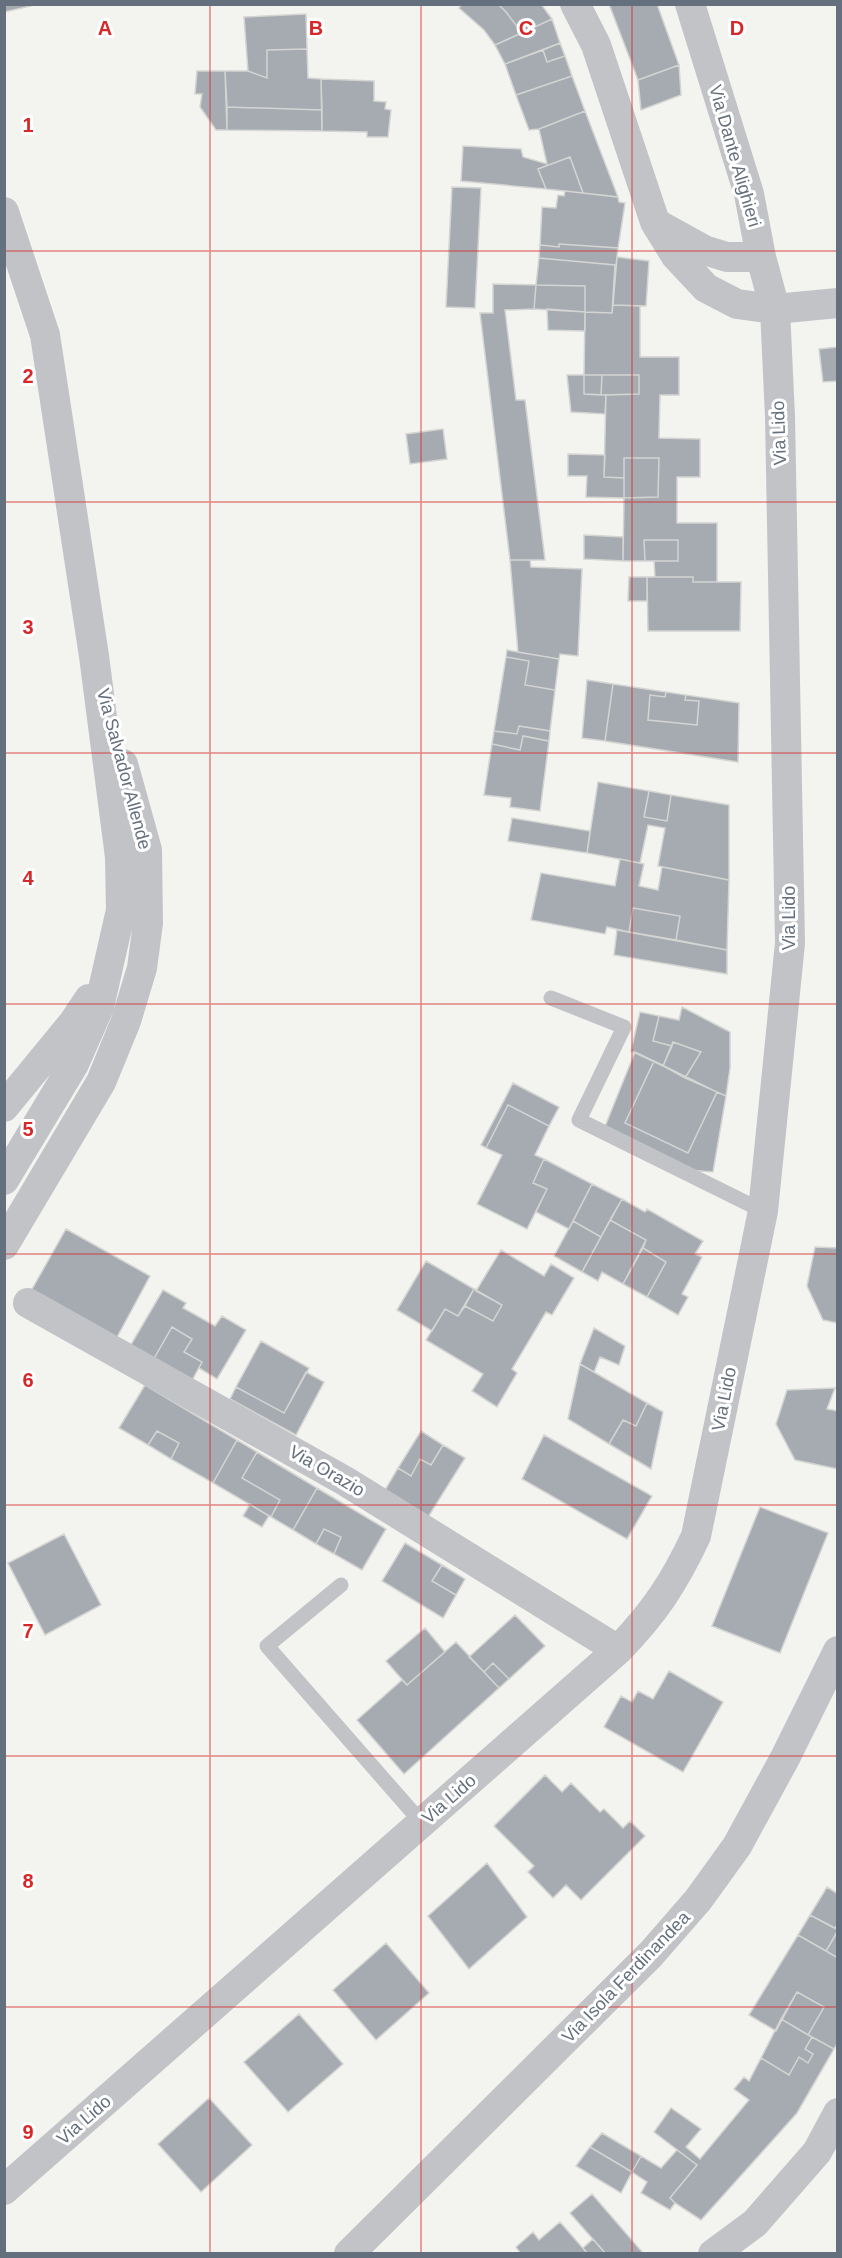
<svg xmlns="http://www.w3.org/2000/svg" width="842" height="2258" font-family="Arial,sans-serif">
<rect width="100%" height="100%" fill="#f3f3ef"/>
<path fill="#a5abb1" stroke="#d4d4d2" stroke-width="1.5" d="M4,4H31V6L4,12Z
M462,4H498L506,12L522,33L495,45L484,30L459,8Z
M498,4H541L552,19L522,33L506,12Z
M609,4H657L679,65L638,80Z
M306,14L307,49L267,50V78L248,71L244,17Z
M552,19L560,43L505,64L495,45Z
M560,43L565,56L547,62L543,50Z
M307,49L308,78L321,79L322,110L227,107L225,71H248L267,78V50Z
M543,50L547,62L565,56L572,76L516,95L505,64Z
M679,65L681,95L641,110L638,80Z
M197,71H225L227,130H216L200,107L202,94H195Z
M572,76L585,111L539,129L529,130L516,95Z
M321,79L374,81V101L386,102L385,109L391,110L388,137H367V132L322,131Z
M227,107L322,110V131L227,130Z
M585,111L618,197L583,193L570,157L538,169L546,189L461,181L463,146L521,149L523,157L547,164L539,129Z
M570,157L583,193L546,189L538,169Z
M452,187L481,188L475,308L446,307Z
M565,191L618,197L619,202L625,203L618,248L559,244V247L540,245L542,207L556,208L558,195L564,196Z
M559,244L618,248L616,265L539,258L540,245L559,247Z
M617,257L649,261L646,306L613,305Z
M539,258L615,265L612,313L585,312V286L536,285Z
M493,284L536,285L534,309L505,310L516,400H525L545,560H510L480,313H493Z
M536,285L585,286V312L534,309Z
M613,305L640,306V357H679V395H660L659,438L700,439V477H677V523H717V582H693V577H655L654,561H678V540H644L645,561H623L624,498L658,497L659,458H624V478L604,477L606,395L639,394V375H584L585,312L612,313Z
M547,309L585,312V331L548,330Z
M838,347V381L823,382L819,349Z
M567,375H584V394L606,395L605,414L571,412Z
M584,375H602L601,395L584,394Z
M602,375H639V394L601,395Z
M443,429L447,459L410,464L406,434Z
M568,454L605,455L604,477L624,478V498L586,497L587,476H568Z
M624,458H659L658,497L624,498Z
M584,535L623,537V561L584,559Z
M644,540H678V561H645Z
M510,560H530L531,567L582,569L578,656L560,654L559,659L518,652Z
M629,577H647V601H628Z
M647,577H693V582H741L740,631H648Z
M507,650L559,659L555,690L525,685L529,661L506,657Z
M506,657L529,661L525,685L555,690L550,731L519,726L517,734L494,731Z
M587,680L613,684L605,741L582,738Z
M613,684L666,692L665,697L650,695L648,720L697,725L699,701L685,700L686,695L739,703L738,762L605,741Z
M666,692L686,695L685,700L699,701L697,725L648,720L650,695L665,697Z
M519,726L550,731L549,741L523,736L520,750L492,744L494,731L517,734Z
M523,736L549,741L540,811L510,807L511,798L484,795L492,744L520,750Z
M598,782L649,791L644,817L667,821L671,795L729,805V880L658,866L665,828L648,825L640,863L587,853Z
M649,791L671,795L667,821L644,817Z
M512,818L590,831L587,853L508,841Z
M620,859L644,864L639,886L658,890L662,867L729,880L727,950L676,940L680,916L633,908L629,932L607,927L605,934L531,920L541,873L615,886Z
M633,908L680,916L676,940L629,932Z
M617,930L727,950V974L614,955Z
M682,1007L730,1032V1068L726,1096L685,1078L701,1052L673,1042L672,1046L653,1041L659,1016L679,1020Z
M640,1012L659,1016L653,1041L672,1046L663,1066L631,1051Z
M673,1042L701,1052L685,1078L663,1066Z
M635,1052L654,1061L625,1123L688,1153L717,1092L726,1096L713,1172L688,1170L604,1129Z
M654,1061L717,1092L688,1153L625,1123Z
M513,1083L559,1107L549,1126L508,1105L486,1148L481,1145Z
M508,1105L549,1126L535,1155L544,1159L533,1183L547,1189L527,1229L477,1204L502,1155L486,1148Z
M544,1159L592,1184L569,1229L536,1212L547,1189L533,1183Z
M592,1184L622,1199L601,1237L573,1221Z
M622,1199L645,1212L647,1209L703,1241L695,1254L702,1257L682,1294L688,1297L678,1315L647,1297L666,1262L643,1248L646,1240L610,1220Z
M610,1220L646,1240L623,1284L602,1272L598,1281L582,1272Z
M573,1221L601,1237L582,1272L554,1256Z
M66,1229L150,1276L116,1339L31,1291Z
M815,1247L838,1248V1323L823,1320L807,1286Z
M643,1248L666,1262L647,1297L623,1284Z
M501,1250L544,1276L551,1264L574,1278L552,1315L546,1312L512,1369L517,1373L497,1407L472,1391L483,1374L426,1340L445,1309L458,1316L465,1306L493,1321L502,1305L476,1291Z
M426,1261L474,1289L458,1316L445,1309L432,1331L397,1310Z
M474,1289L502,1305L493,1321L465,1306Z
M163,1290L186,1303L183,1308L215,1326L222,1316L246,1330L217,1379L199,1368L202,1362L184,1352L192,1339L172,1327L152,1362L129,1348Z
M172,1327L192,1339L184,1352L202,1362L190,1384L152,1362Z
M594,1328L625,1346L619,1365L600,1357L594,1372L580,1364Z
M261,1341L309,1368L284,1413L236,1387Z
M580,1364L647,1403L636,1426L623,1420L609,1444L568,1419Z
M306,1372L324,1382L296,1435L230,1399L236,1387L284,1413Z
M145,1385L237,1440L213,1483L171,1459L179,1443L157,1431L148,1445L119,1428Z
M835,1388L827,1409L838,1411V1469L795,1460L776,1424L787,1390Z
M647,1403L663,1412L651,1469L609,1444L623,1420L636,1426Z
M157,1431L179,1443L171,1459L148,1445Z
M421,1431L443,1445L431,1465L420,1459L411,1476L398,1468Z
M544,1435L652,1496L627,1539L522,1479Z
M237,1440L257,1452L242,1478L280,1500L271,1517L213,1483Z
M443,1445L465,1458L425,1522L382,1495L398,1468L411,1476L420,1459L431,1465Z
M257,1452L317,1488L293,1530L271,1517L280,1500L242,1478Z
M317,1488L386,1529L362,1570L334,1554L341,1537L324,1529L316,1544L293,1530Z
M250,1504L269,1516L262,1527L243,1516Z
M760,1507L828,1533L780,1653L712,1626Z
M324,1529L341,1537L334,1554L316,1544Z
M64,1534L101,1605L45,1635L8,1563Z
M405,1543L442,1565L432,1581L456,1595L443,1618L382,1581Z
M442,1565L465,1579L456,1595L432,1581Z
M515,1615L545,1646L509,1679L493,1663L484,1672L469,1657Z
M425,1628L445,1652L407,1685L386,1661Z
M456,1642L499,1688L404,1774L357,1720L402,1680L407,1685Z
M493,1663L509,1679L499,1688L484,1672Z
M669,1671L723,1702L683,1772L604,1727L621,1696L632,1702L638,1691L653,1699Z
M545,1775L562,1792L571,1783L600,1812L604,1809L623,1828L630,1821L645,1836L581,1900L566,1885L553,1898L528,1872L534,1866L494,1826Z
M487,1863L527,1917L469,1969L428,1916Z
M827,1887L838,1894V1924L835,1928L810,1915Z
M810,1915L838,1930L826,1951L798,1935Z
M838,1931V1958L826,1951Z
M798,1935L838,1958V2042L834,2049L808,2035L824,2007L797,1992L776,2031L749,2015Z
M386,1943L429,1993L376,2040L333,1990Z
M797,1992L824,2007L808,2035L781,2019Z
M299,2014L343,2064L288,2112L244,2062Z
M781,2019L812,2037L805,2049L813,2054L808,2063L799,2057L789,2075L761,2058Z
M812,2037L834,2049L797,2113L701,2220L675,2203L670,2198L697,2165L654,2132L671,2108L701,2129L686,2147L700,2159L749,2100L734,2089L744,2077L749,2081L761,2058L789,2075L799,2057L808,2063L813,2054L805,2049Z
M209,2098L252,2145L201,2192L158,2144Z
M602,2133L641,2156L632,2172L590,2147Z
M590,2147L632,2172L621,2193L576,2166Z
M677,2150L697,2165L670,2198L675,2203L670,2210L641,2193L647,2182L632,2172L641,2156L661,2168Z
M592,2194L643,2253V2254H606L570,2213Z
M560,2222L588,2254H521L516,2247L533,2232L539,2240Z
M593,2239L606,2254H588L583,2248Z"/>
<g fill="none" stroke-linecap="round" stroke-linejoin="round">
<path stroke="#c1c3c7" stroke-width="15" d="M551,998L624,1027L579,1120L763,1211
M341,1585L267,1646L422,1823"/>
<path stroke="#c1c3c7" stroke-width="30" d="M575,4L596,45L655,222L676,256L706,288L737,304L775,309L838,303
M4,212L45,335L94,656L120,857L121,910L99,1007L74,1064L4,1180
M657,224L704,250L727,257H761
M4,1107L73,1023L89,999
M4,1245L101,1082L126,1021L142,968L148,923L147,850L123,764
M28,1303L345,1481L618,1650
M4,2190L618,1650C654,1613 674,1583 696,1536L763,1211L790,943L780,417L775,309L761,257L749,194L690,4
M349,2254L651,1954L698,1900L737,1846L785,1758L838,1651
M713,2254L755,2223L817,2152L838,2113"/>
</g>
<path fill="none" stroke="#d62828" stroke-width="1.5" stroke-opacity="0.55" d="M210,4V2254M421,4V2254M632,4V2254M4,251H838M4,502H838M4,753H838M4,1004H838M4,1254H838M4,1505H838M4,1756H838M4,2007H838"/>
<g text-anchor="middle" stroke-width="6" stroke-linejoin="round" paint-order="stroke">
<g font-size="18" fill="#65707e" stroke="#fff">
<text transform="translate(735 156) rotate(74)" y="6">Via Dante Alighieri</text>
<text transform="translate(779 433) rotate(-92)" y="6">Via Lido</text>
<text transform="translate(124 769) rotate(75)" y="6">Via Salvador Allende</text>
<text transform="translate(789 918) rotate(-90)" y="6">Via Lido</text>
<text transform="translate(724 1399) rotate(-79)" y="6">Via Lido</text>
<text transform="translate(327 1471) rotate(30)" y="6">Via Orazio</text>
<text transform="translate(449 1799) rotate(-41)" y="6">Via Lido</text>
<text transform="translate(626 1977) rotate(-46)" y="6">Via Isola Ferdinandea</text>
<text transform="translate(84 2120) rotate(-41)" y="6">Via Lido</text>
</g>
</g>
<g font-size="20" text-anchor="middle" font-weight="bold" fill="#d62828" stroke="#fff" stroke-width="6" stroke-linejoin="round" paint-order="stroke">
<text x="105" y="35">A</text>
<text x="316" y="35">B</text>
<text x="526" y="35">C</text>
<text x="737" y="35">D</text>
<text x="28" y="132">1</text>
<text x="28" y="383">2</text>
<text x="28" y="634">3</text>
<text x="28" y="885">4</text>
<text x="28" y="1136">5</text>
<text x="28" y="1387">6</text>
<text x="28" y="1638">7</text>
<text x="28" y="1888">8</text>
<text x="28" y="2139">9</text>
</g>
<rect width="842" height="2258" fill="none" stroke="#65707e" stroke-width="12"/>
</svg>
